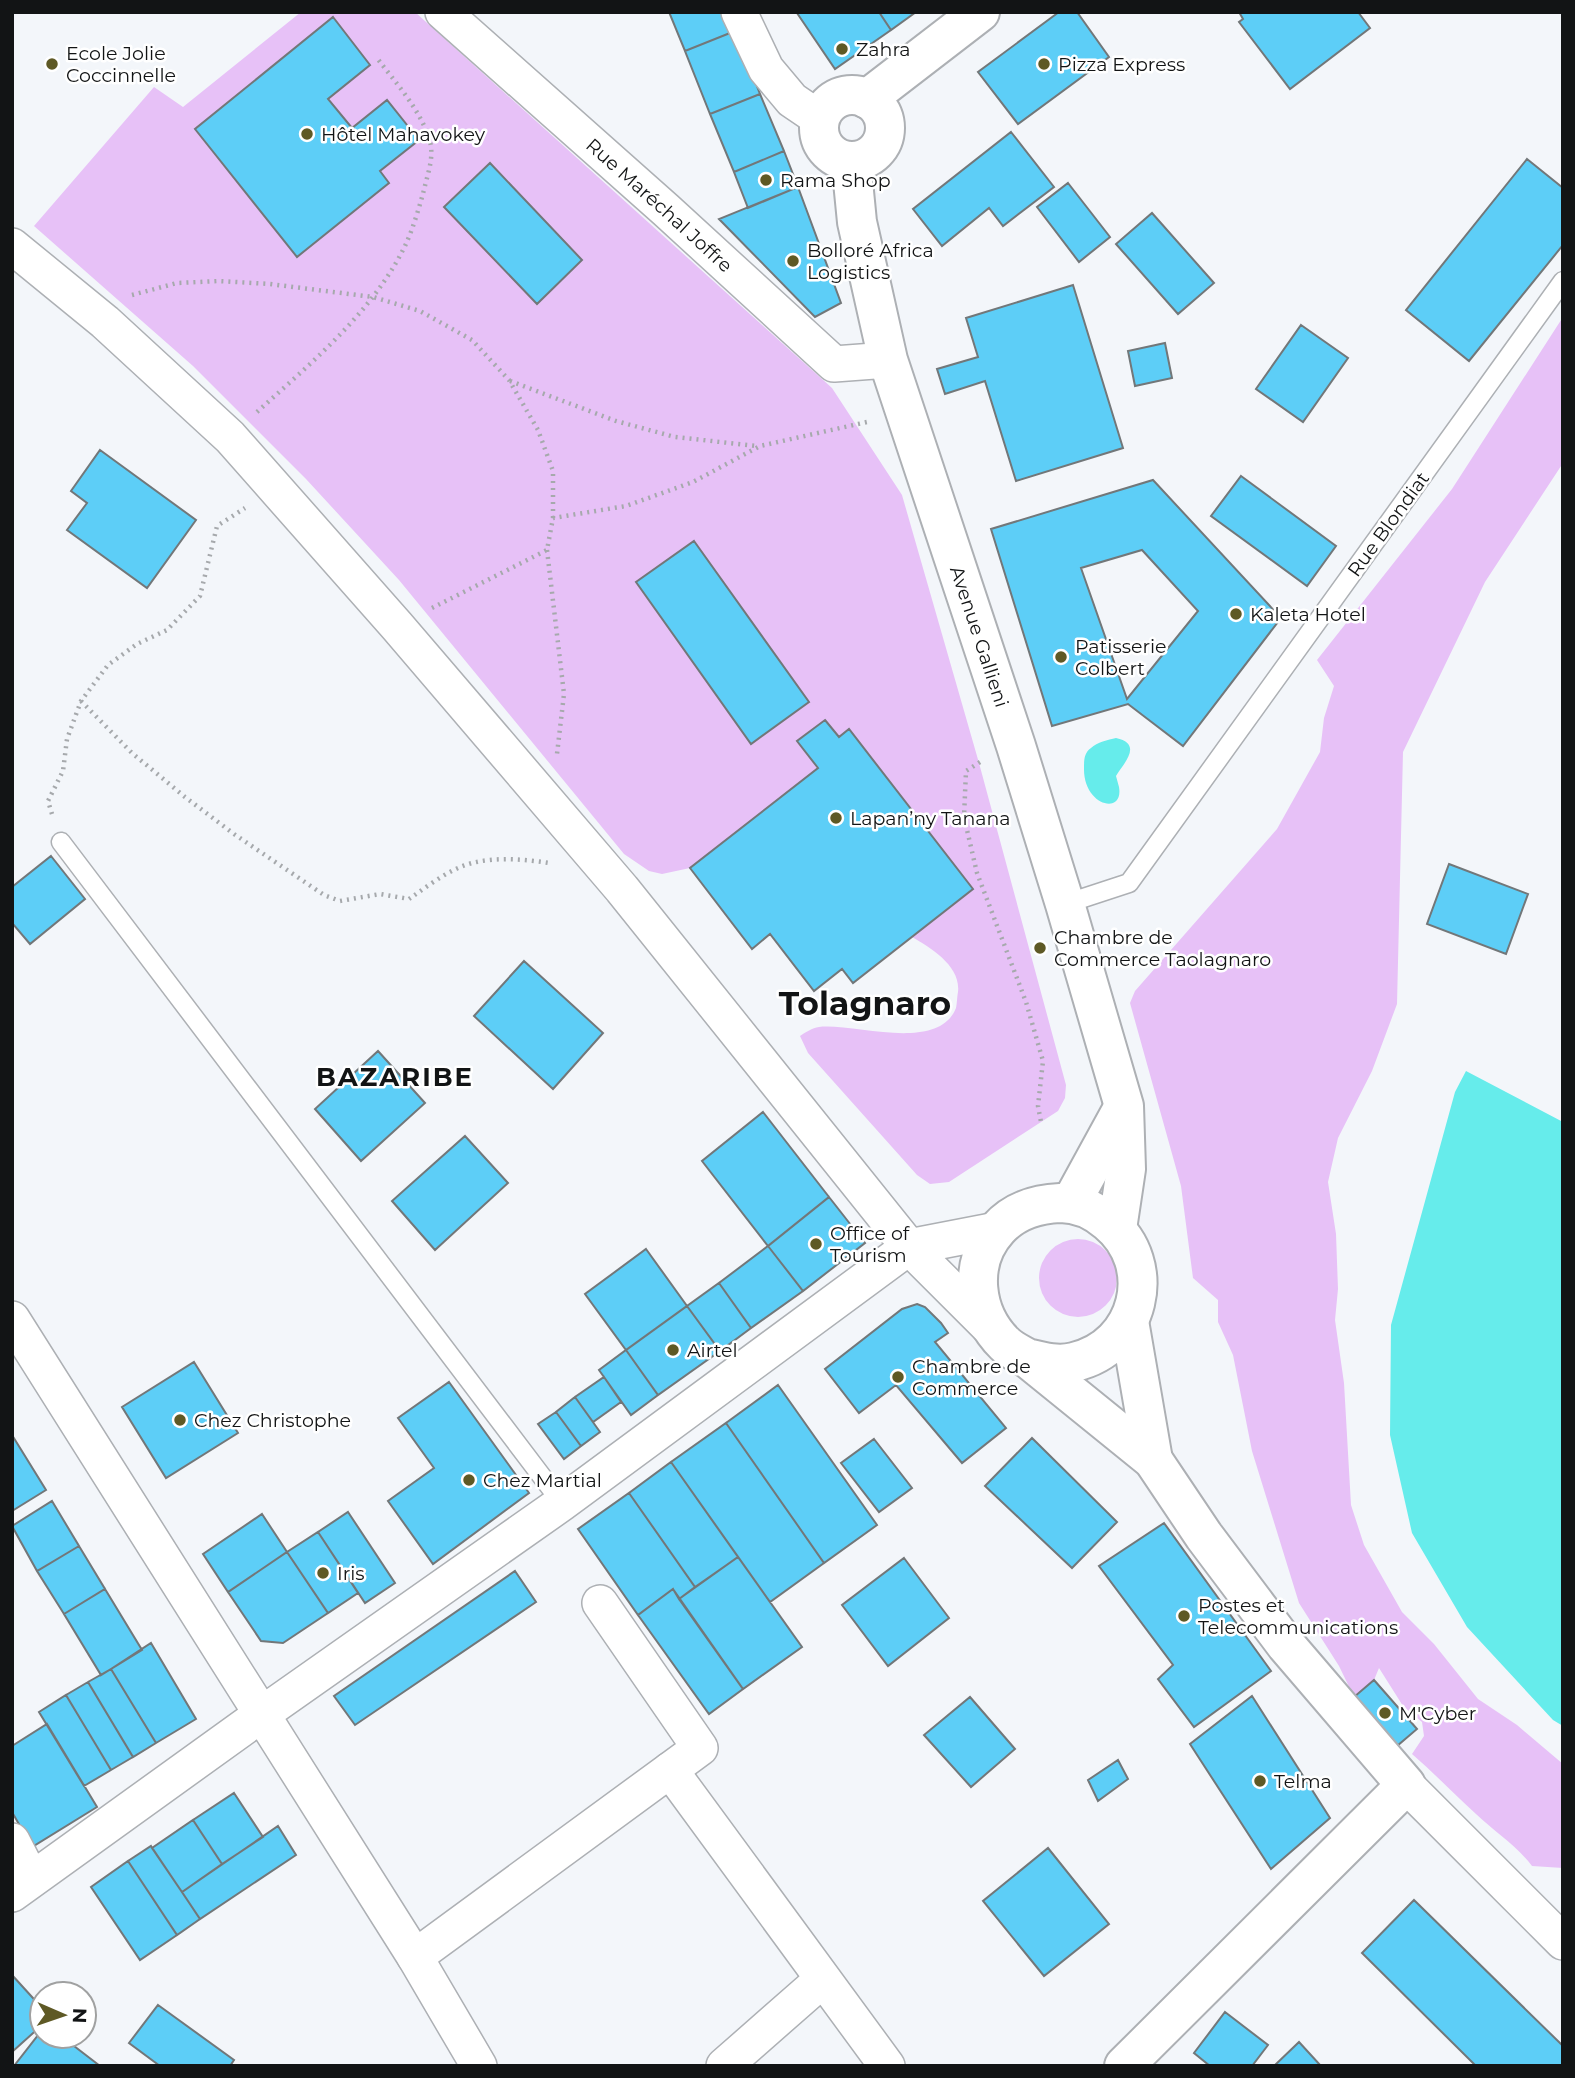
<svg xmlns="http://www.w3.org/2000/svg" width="1575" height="2078" font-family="Montserrat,sans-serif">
<rect width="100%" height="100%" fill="#f3f6fa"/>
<path fill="#e7c1f7" d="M301,12H415L832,388L902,495L979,763L1066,1085L1065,1098L1058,1111L949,1182L930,1184L917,1175L808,1053L800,1036C806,1032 812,1028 819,1027C854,1023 938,1053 956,1008C957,1004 957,997 958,992C961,966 931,948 912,937L973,889L825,720L797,741L818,768L690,868L662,874L649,871L624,854L399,580L306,479L193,366L34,226L154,87L183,107Z
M1563,317V463L1485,582L1403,752L1397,1004L1372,1071L1338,1138L1328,1182L1336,1234L1338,1289L1335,1320L1344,1383L1351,1505L1364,1545L1402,1612L1434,1644L1478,1699L1517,1725L1563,1764V1868L1532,1866C1516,1845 1495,1832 1476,1814C1454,1794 1434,1773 1412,1754L1424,1736L1422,1722L1403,1706L1379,1668L1374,1680L1354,1697L1339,1666L1299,1603L1252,1451L1233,1355L1218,1322V1300L1193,1278L1181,1186L1130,1003L1135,991L1277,829L1320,752L1324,718L1334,686L1317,660L1452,489Z
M1039 1278a39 39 0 1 1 78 0a39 39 0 1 1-78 0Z"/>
<path fill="#66eceb" d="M1116,738C1144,744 1123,764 1116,776C1117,780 1118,783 1119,787C1124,816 1083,806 1084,768C1084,760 1084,753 1091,748C1097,742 1108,740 1116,738Z
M1466,1071L1563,1122V1726L1553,1720L1467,1627L1412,1533L1390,1435L1391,1325L1455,1092Z"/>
<path fill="#5dcef7" stroke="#727779" stroke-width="2" fill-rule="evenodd" d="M669,12H728L735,31L685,51Z
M879,12L891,30L835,69L797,13Z
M879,12H916L891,30Z
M1059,12H1077L1109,57L1018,124L978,72Z
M1239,12H1358L1370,28L1290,89L1239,22L1243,19Z
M333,17L370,65L328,99L352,128L387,100L419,140L380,171L389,183L297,257L195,129Z
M735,31L760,94L710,114L685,51Z
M760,94L784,151L734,172L710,114Z
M1011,132L1054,187L1003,226L989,208L942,246L913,209Z
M784,151L798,187L748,208L734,172Z
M1527,159L1563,188V245L1469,361L1406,310Z
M490,163L582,260L537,304L444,207Z
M1068,183L1110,237L1079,262L1037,207Z
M798,187L841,303L815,317L719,219Z
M1152,213L1214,283L1178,314L1116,244Z
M1073,285L1123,448L1016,481L985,381L945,394L937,369L978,357L966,318Z
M1301,325L1348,358L1303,422L1256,389Z
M1165,343L1172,378L1135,386L1128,351Z
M100,450L196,520L147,588L67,530L87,503L71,491Z
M1241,476L1336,546L1307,586L1211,516Z
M1153,480L1281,618L1183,746L1128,704L1052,726L991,529ZM1142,550L1198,611L1127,699L1081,568Z
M694,541L809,702L751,744L636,582Z
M825,720L839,737L849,729L973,889L853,983L842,969L814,991L770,934L752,949L690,868L818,768L797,741Z
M51,856L85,899L30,944L12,923V887Z
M1449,864L1528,894L1506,954L1427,924Z
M524,961L603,1033L553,1089L474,1016Z
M378,1051L425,1103L361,1161L315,1109Z
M763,1112L829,1197L768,1246L702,1161Z
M465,1136L508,1183L435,1250L392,1201Z
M829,1197L865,1243L803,1291L768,1246Z
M768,1246L803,1291L751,1328L719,1283Z
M646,1249L687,1306L626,1350L585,1294Z
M719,1283L751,1328L720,1351L687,1306Z
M917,1304L925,1307L941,1323L948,1333L935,1342L1006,1428L962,1463L896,1385L859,1413L825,1369L902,1309Z
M687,1306L720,1351L658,1395L626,1350Z
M626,1350L658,1395L631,1415L599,1370Z
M194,1362L238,1433L166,1478L122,1407Z
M604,1377L621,1402L593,1422L575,1397Z
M449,1382L529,1493L433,1564L388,1501L434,1468L398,1418Z
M778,1385L877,1525L824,1563L726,1423Z
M575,1397L600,1432L581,1446L556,1412Z
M556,1412L581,1446L564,1459L538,1424Z
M726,1423L824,1563L770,1602L671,1462Z
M12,1435L46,1490L12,1511Z
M1032,1438L1117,1522L1072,1568L985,1486Z
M874,1439L912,1488L879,1512L841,1463Z
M671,1462L738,1557L695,1587L629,1493Z
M629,1493L695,1587L679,1599L673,1589L638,1615L578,1529Z
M52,1501L79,1546L37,1571L12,1526Z
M348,1512L395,1583L365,1603L318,1532Z
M262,1514L287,1552L228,1592L203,1554Z
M1164,1523L1271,1671L1194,1727L1158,1679L1173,1665L1099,1566Z
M318,1532L358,1593L328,1613L287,1552Z
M79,1546L105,1589L64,1614L37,1571Z
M287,1552L328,1613L283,1643L261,1641L228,1592Z
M738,1557L802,1647L743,1689L679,1599Z
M904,1558L949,1618L888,1666L842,1605Z
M515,1571L536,1602L355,1725L334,1696Z
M105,1589L142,1650L101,1675L64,1614Z
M673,1589L743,1689L709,1714L638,1615Z
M151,1643L196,1719L156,1743L111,1669Z
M111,1669L156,1743L133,1757L88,1682Z
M1374,1680L1417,1729L1397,1746L1354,1697Z
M88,1682L133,1757L111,1770L66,1695Z
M66,1695L111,1770L84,1786L39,1712Z
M1252,1696L1330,1818L1271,1869L1190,1744Z
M970,1697L1015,1749L971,1787L924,1735Z
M47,1724L97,1807L32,1847L12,1812V1746Z
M1118,1760L1128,1779L1098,1801L1088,1780Z
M234,1793L263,1837L222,1864L193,1820Z
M193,1820L222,1864L182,1892L152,1848Z
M278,1826L296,1855L200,1919L182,1892Z
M151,1846L200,1919L177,1935L128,1861Z
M1048,1848L1109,1924L1044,1976L983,1901Z
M128,1861L177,1935L140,1960L91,1887Z
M1414,1900L1563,2046V2066H1476L1362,1953Z
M12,1975L42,2008V2025L12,2052Z
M158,2005L234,2060L230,2066H160L129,2043Z
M1225,2012L1268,2045L1252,2066H1210L1194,2053Z
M42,2030V2036H61L100,2066H14Z
M1299,2042L1321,2066H1274Z"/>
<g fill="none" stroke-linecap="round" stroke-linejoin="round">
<defs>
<path id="service" d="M61,842L562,1503
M1065,904L1129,883L1563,281"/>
<g id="minor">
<path id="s1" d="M443,12L666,210L834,364L888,360"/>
<path d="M739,12L766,69L792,100L820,119"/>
<path d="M12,246L105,322L230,437L397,626L622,889L909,1247L992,1330"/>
<path d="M12,1319L415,1957L479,2066"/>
<path d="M600,1603L700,1748L670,1770"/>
<path d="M1406,1785L1563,1942"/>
<path d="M12,1841L31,1878"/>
<path d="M12,1894L262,1714L562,1503L909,1247L997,1230"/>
<path d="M415,1957L670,1770L887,2066"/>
<path d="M724,2066L822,1980"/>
</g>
<g id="secondary">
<circle cx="852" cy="128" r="33"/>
<path d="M867,99L980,12"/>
<path id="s2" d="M851,161L857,222L888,360L1016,746L1065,904L1124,1106L1126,1169L1117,1229"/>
<path d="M1071,1203L1123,1108"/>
<path d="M1129,1321L1153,1460"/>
<path d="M1027,1358C1043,1362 1058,1366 1074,1362C1140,1347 1160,1265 1108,1222C1094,1210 1078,1203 1060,1203C1036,1204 1014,1211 998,1229C967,1263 974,1314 1005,1344C1011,1350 1020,1354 1027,1358L1153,1460L1204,1536L1286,1645L1406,1785L1124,2066"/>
</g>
</defs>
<use href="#service" stroke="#adb0b4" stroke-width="21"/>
<use href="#minor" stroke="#adb0b4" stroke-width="38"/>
<use href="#secondary" stroke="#adb0b4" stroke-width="42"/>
<path stroke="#a6a9ac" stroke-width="4.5" stroke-dasharray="2 5" stroke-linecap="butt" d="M132,295L177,283L219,281L270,284L373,297L420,311L472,340L509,380L538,430L553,471V518
M510,381L616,421L675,437L757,446
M257,412C311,363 372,313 405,246C413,229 419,208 424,190C428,172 435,156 429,138C419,108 395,82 377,58
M547,550L564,694L557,754
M432,608L547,550L553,518L626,506L693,482L760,446L867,422
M81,701L132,753L185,797L234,834L324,895L340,901L380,894L409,899C428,886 449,869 472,863C496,857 524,859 549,863
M980,762L966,771L964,817L977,873L1026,1002L1043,1061L1038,1106L1041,1122
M52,814L48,801L63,771L67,739L81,701L108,665L137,644L167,630L200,596L217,526L245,508"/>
<use href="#service" stroke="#fff" stroke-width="18"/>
<use href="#minor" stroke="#fff" stroke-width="35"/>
<use href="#secondary" stroke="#fff" stroke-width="38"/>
</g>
<g fill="#5e5925" stroke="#fff" stroke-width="2.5">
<circle cx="842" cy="49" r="7"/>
<circle cx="52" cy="64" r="7"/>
<circle cx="1044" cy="64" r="7"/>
<circle cx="307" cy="134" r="7"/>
<circle cx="766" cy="180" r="7"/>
<circle cx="793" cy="261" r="7"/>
<circle cx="1236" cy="614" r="7"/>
<circle cx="1061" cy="657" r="7"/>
<circle cx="836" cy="818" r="7"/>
<circle cx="1040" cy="948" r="7"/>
<circle cx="816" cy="1244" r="7"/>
<circle cx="673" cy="1350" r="7"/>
<circle cx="898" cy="1377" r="7"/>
<circle cx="180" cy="1420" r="7"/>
<circle cx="469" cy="1480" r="7"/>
<circle cx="323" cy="1573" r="7"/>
<circle cx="1184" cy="1616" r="7"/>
<circle cx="1385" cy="1713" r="7"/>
<circle cx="1260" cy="1781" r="7"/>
</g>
<g text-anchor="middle" stroke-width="5" stroke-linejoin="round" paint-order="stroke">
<g font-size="19" fill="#121415" stroke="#fff" text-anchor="start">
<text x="856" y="56">Zahra</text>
<text x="66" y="60">Ecole Jolie<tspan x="66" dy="22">Coccinnelle</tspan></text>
<text x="1058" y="71">Pizza Express</text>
<text x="321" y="141">Hôtel Mahavokey</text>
<text x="780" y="187">Rama Shop</text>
<text x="807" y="257">Bolloré Africa<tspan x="807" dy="22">Logistics</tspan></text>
<text x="1250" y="621">Kaleta Hotel</text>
<text x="1075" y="653">Patisserie<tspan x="1075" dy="22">Colbert</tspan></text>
<text x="850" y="825">Lapan’ny Tanana</text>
<text x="1054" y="944">Chambre de<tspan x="1054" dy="22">Commerce Taolagnaro</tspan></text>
<text x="830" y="1240">Office of<tspan x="830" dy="22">Tourism</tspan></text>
<text x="687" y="1357">Airtel</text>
<text x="912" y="1373">Chambre de<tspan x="912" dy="22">Commerce</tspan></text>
<text x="194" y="1427">Chez Christophe</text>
<text x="483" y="1487">Chez Martial</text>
<text x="337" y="1580">Iris</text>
<text x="1198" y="1612">Postes et<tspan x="1198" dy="22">Telecommunications</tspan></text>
<text x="1399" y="1720">M'Cyber</text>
<text x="1274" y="1788">Telma</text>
</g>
<g font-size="19" fill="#121415" stroke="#fff">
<text dy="7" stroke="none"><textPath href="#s1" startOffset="290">Rue Maréchal Joffre</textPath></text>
<text transform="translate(1388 524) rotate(-54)" y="7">Rue Blondiat</text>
<text dy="7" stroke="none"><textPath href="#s2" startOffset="494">Avenue Gallieni</textPath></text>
</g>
<g font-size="26" font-weight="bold" letter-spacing="2" fill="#121415" stroke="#fff">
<text x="395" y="1086">BAZARIBE</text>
</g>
<g font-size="33" font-weight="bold" fill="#121415" stroke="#fff">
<text x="865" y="1015">Tolagnaro</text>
</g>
</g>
<rect width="1575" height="2078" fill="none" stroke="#121415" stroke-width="28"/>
<g transform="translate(63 2015) rotate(92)"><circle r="33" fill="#ffffff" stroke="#a0a1a1" stroke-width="2"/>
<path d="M0-5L12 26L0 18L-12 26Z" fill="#5e5925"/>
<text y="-10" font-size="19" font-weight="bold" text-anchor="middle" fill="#121415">N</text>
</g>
</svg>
